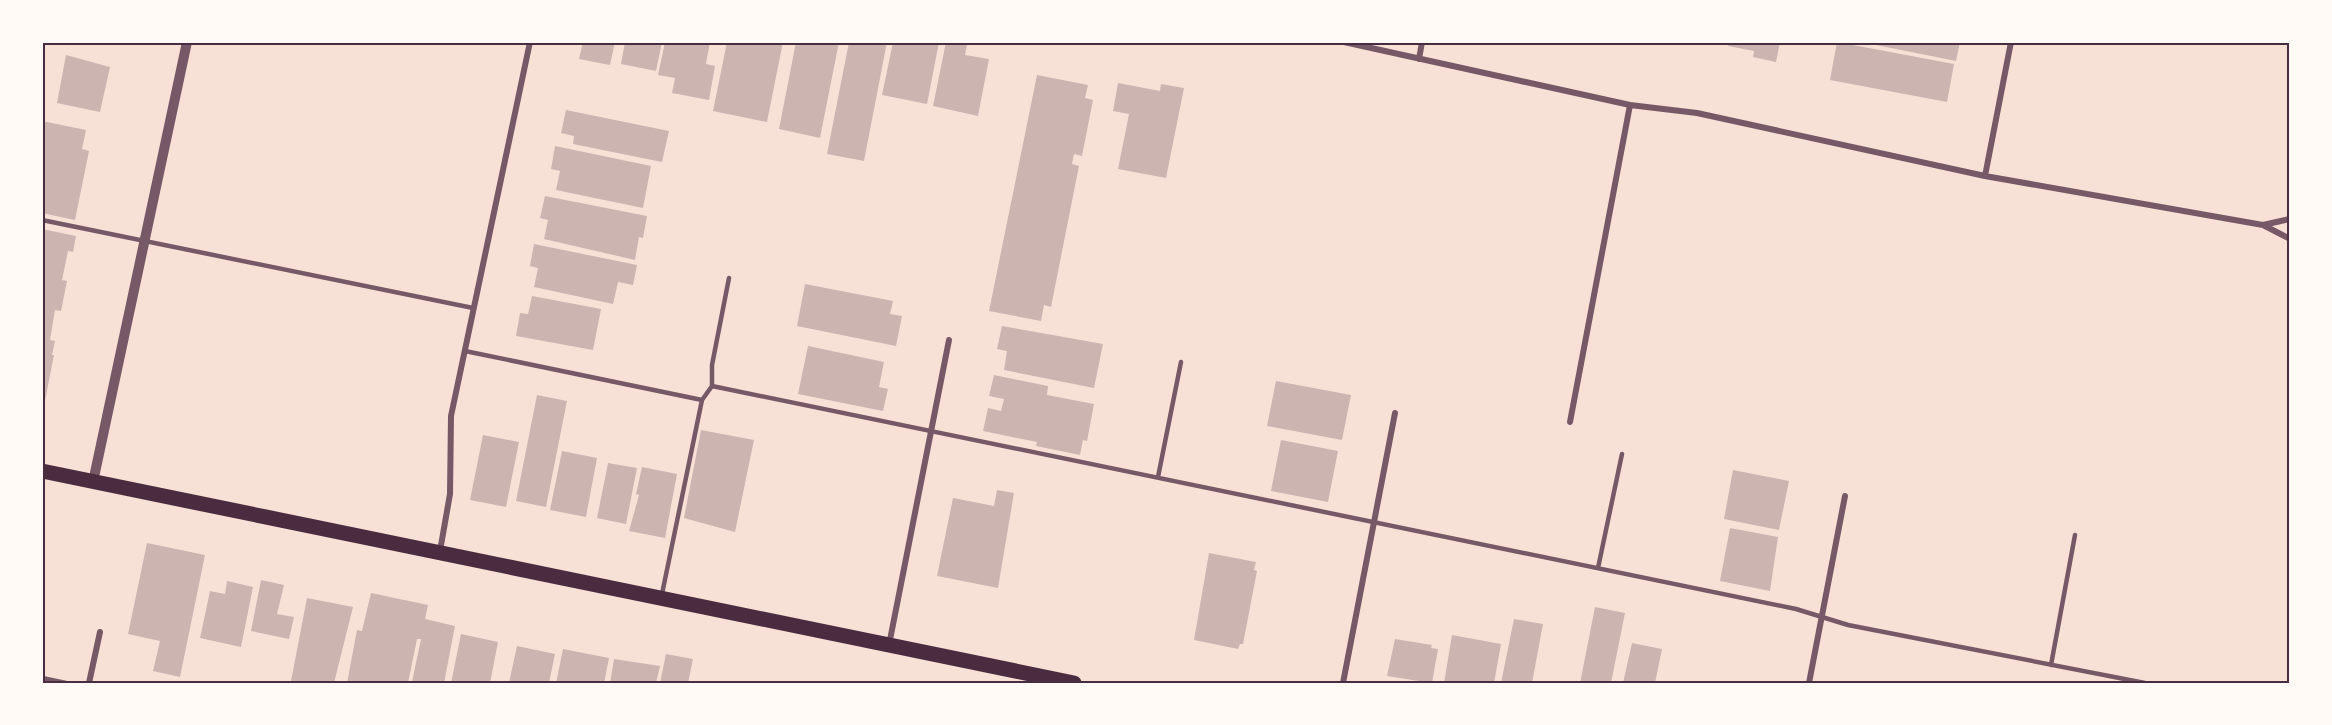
<svg xmlns="http://www.w3.org/2000/svg" width="2332" height="725" font-family="Spectral,serif">
<rect width="100%" height="100%" fill="#f7e1d7"/>
<path fill="#ccb4b1" d="M583,42H615L610,65L579,59Z
M625,42H662L656,71L621,64Z
M665,42H710L706,64L715,66L709,100L672,93L675,78L658,75Z
M727,42H783L767,122L713,111Z
M796,42H839L820,138L779,129Z
M849,42H887L864,161L827,154Z
M893,42H939L927,104L882,95Z
M946,42L967,45L965,55L989,59L978,116L933,106Z
M1728,42H1780L1776,62L1753,57L1754,51L1728,46Z
M1837,42L1954,64L1947,102L1830,80Z
M1861,42H1960L1956,61Z
M66,55L110,67L100,112L57,103Z
M1037,75L1088,85L1085,98L1093,100L1082,156L1074,154L1072,164L1079,166L1051,307L1044,305L1041,321L989,311Z
M1118,83L1160,91L1161,84L1184,88L1166,178L1118,169L1129,114L1113,111Z
M566,110L669,131L662,162L573,144L574,136L561,133Z
M42,121L86,130L82,149L89,151L75,220L42,213Z
M555,146L651,166L643,208L556,190L560,171L551,169Z
M545,196L647,216L643,238L639,237L635,260L544,239L548,220L540,218Z
M42,229L76,236L73,252L68,251L62,280L67,281L61,311L55,310L50,340L55,341L52,355H54L44,406Z
M534,244L637,265L633,285L618,282L613,304L534,287L538,268L530,266Z
M805,284L893,301L890,314L902,316L896,346L797,326Z
M532,296L601,309L593,350L516,336L520,313L528,314Z
M1002,326L1103,344L1094,388L1004,370L1007,351L997,349Z
M808,346L884,362L879,387L888,389L883,411L798,394Z
M994,375L1048,386L1047,395L1094,404L1087,441L1083,440L1080,455L1036,446L1037,442L983,431L988,408L1001,411L1004,399L989,396Z
M1276,381L1351,395L1342,440L1267,426Z
M537,395L567,401L546,507L516,501Z
M701,430L754,440L735,532L684,518Z
M483,435L519,442L506,507L470,500Z
M1281,440L1338,451L1328,502L1271,491Z
M562,451L597,458L586,517L550,510Z
M608,463L637,468L626,524L597,518Z
M642,467L677,474L665,538L629,531L639,495L636,494Z
M1733,470L1789,481L1779,530L1724,519Z
M997,490L1014,493L998,588L937,576L953,498L994,506Z
M1730,528L1778,537L1770,591L1720,581Z
M147,543L205,555L180,677L153,671L160,641L128,634Z
M1209,553L1256,562L1254,570L1257,571L1243,644H1240L1238,649L1194,640Z
M261,580L284,585L277,614L294,617L289,639L251,631Z
M227,581L253,587L241,647L200,638L210,591L225,594Z
M371,593L428,605L425,619L455,626L444,683L412,682L421,639H417L408,683H347L357,630L362,631Z
M307,598L353,607L334,683L291,681Z
M1595,607L1625,613L1611,683H1580Z
M1514,619L1543,624L1532,683H1501Z
M461,634L498,642L490,683H451Z
M1452,635L1501,644L1494,683H1444Z
M1395,639L1432,645L1431,648L1438,649L1432,683L1387,676Z
M1632,643L1662,649L1655,683H1623Z
M517,646L555,654L549,683H509Z
M563,649L609,658L604,683H556Z
M666,654L693,659L688,683H660Z
M614,659L660,666L656,683H610Z"/>
<g fill="none" stroke-linecap="round" stroke-linejoin="round">
<path stroke="#755966" stroke-width="4.5" d="M42,220L473,308
M465,351L702,400L712,386L1796,609L1848,625L2145,683
M712,386V365L729,278
M1158,477L1181,362
M1598,568L1622,454
M662,594L702,400
M2051,665L2075,535
M42,678L66,683"/>
<path stroke="#755966" stroke-width="6" d="M1344,42L1630,105L1697,113L1985,176L2263,225L2290,239
M1419,59L1422,42
M1985,176L2011,42
M2263,225L2290,219
M1570,422L1630,105
M440,551L450,494L451,416L530,42
M889,645L949,340
M89,683L100,632
M1343,683L1395,413
M1809,683L1845,496"/>
<path stroke="#755966" stroke-width="10" d="M93,482L187,42"/>
<path stroke="#4a2c40" stroke-width="15" d="M42,471L1074,683"/>
</g>
<rect width="2332" height="725" fill="none" stroke="#fffaf5" stroke-width="87"/>
<rect x="44" y="44" width="2244" height="638" fill="none" stroke="#4a2c40" stroke-width="2"/>
</svg>
